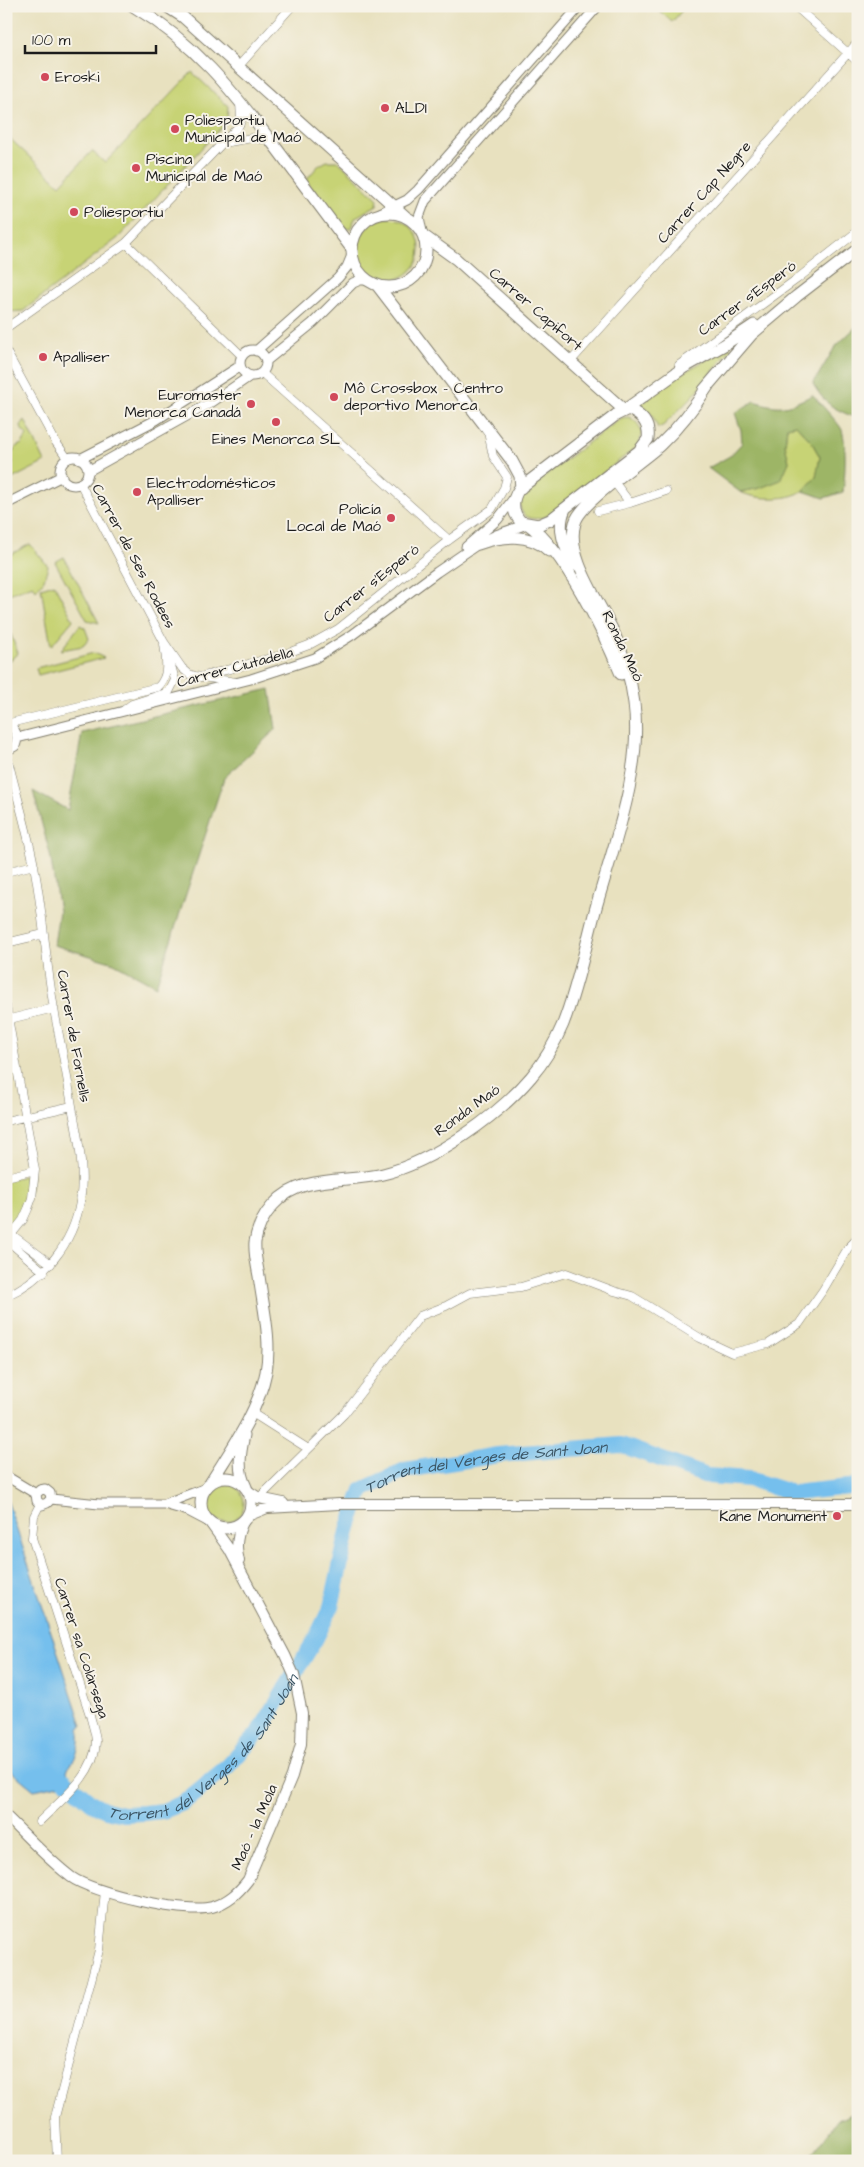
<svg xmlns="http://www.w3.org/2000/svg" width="864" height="2167" font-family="'Architects Daughter',sans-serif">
<rect width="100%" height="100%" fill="#f7f3e8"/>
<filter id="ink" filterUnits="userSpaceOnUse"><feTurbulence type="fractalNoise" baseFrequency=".02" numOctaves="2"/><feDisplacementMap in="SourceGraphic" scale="10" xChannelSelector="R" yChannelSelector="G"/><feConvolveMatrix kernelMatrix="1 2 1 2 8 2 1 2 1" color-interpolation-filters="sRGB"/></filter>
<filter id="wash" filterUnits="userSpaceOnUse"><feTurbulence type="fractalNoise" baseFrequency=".0096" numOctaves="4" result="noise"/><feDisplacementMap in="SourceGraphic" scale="20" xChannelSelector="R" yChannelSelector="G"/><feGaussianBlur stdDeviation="1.12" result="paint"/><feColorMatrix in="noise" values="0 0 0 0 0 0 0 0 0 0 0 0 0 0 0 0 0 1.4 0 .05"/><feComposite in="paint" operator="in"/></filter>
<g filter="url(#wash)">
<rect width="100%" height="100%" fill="#e8e1bf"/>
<path fill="#c7d375" stroke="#727848" d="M654,6H686L672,22Z
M192,72L228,106L227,121L118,238L23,311L6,312V135L60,185L92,151L105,163Z
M327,161H338L378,199L377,205L356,217L350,229L341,227L306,180L318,166Z
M358 249a31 31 0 1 1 62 0a31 31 0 1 1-62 0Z
M730,346L731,349L694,395L664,425L658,428L652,415L641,404L681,374Z
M629,417C643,425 644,434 637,447L547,516C526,525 513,510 524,491L621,418Z
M25,420L45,462L8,481L6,479V470L13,463L11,455L17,446L22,444L27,435L22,430L21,425Z
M796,425L811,441L820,457C819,463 818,470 816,476C807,502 762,502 740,492L760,488L789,462L785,444L787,427Z
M30,544L48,566L44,580L36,590L33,585L6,595V557Z
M64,557L99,623L87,620L55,562Z
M54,584L73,620L51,646L41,588Z
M6,622L18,653L6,664Z
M80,625L85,628L89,639L83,646L61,650Z
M94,653L104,658L38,675L36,668Z
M32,1174C29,1200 23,1216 6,1237V1180Z
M206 1503a19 19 0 1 1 38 0a19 19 0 1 1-38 0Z"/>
<path fill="#9db566" stroke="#5c6841" d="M858,325V419C834,408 828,408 813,384L835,347Z
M813,395C819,403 840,424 842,430C847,446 845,476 843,492L824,498L803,491L816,477L820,457L811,441L796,425L787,427L785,444L789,462L781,480L760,488L740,492L708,468L730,456L742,443L741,430L735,413L754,401C782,410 787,407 813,395Z
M270,689L276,729L224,778L156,986L114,963L54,945L59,911L50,854L33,791L68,810L82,733Z
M858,2111V2161H807L838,2120Z"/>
<path fill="#74bfed" stroke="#486e84" d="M6,1497L82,1725L79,1729C80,1747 78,1756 67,1770L68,1775L59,1785L34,1790L6,1767Z"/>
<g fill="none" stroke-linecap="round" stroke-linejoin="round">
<path stroke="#74bfed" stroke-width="16" id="s1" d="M64,1779L92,1803L106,1810L123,1814L143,1813L163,1811L183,1803L228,1766L260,1731L316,1638L331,1607L349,1527L362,1490L405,1470L498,1455L621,1445L707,1476L749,1479L793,1493L858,1486"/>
</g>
</g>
<g filter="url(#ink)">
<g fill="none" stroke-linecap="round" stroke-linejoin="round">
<defs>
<path id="minor" d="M795,6L858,62
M238,67L292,6
M223,143L252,138L270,140
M126,243L242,356
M6,328L126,243L238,127L241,121L240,101
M6,351L55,441L68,459
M571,361L858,42
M679,365L797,279L858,231
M262,373L449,540
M80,483L164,642L182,668L189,674L195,676L236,682
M615,483L630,503L666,491
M598,511L630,503
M200,677L282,655L309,645L338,629L449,540L492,509L504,488L507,477L493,456L488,432
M124,710L132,704L169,692L175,680L169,658
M6,724L158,687C170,675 166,660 164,644
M6,752C15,790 27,828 34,866C44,917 46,969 56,1020C62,1050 68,1081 73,1112C79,1143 85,1172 80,1202C73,1244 44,1279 6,1296
M6,872L34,865
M6,943L44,934
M6,1006L35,1170L32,1198L28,1209L23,1220L6,1241
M6,1020L54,1008
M6,1071L17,1068
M6,1121L72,1106
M6,1177L35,1170
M11,1234L51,1264
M7,1240L44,1272
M252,1413L307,1448
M259,1498L344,1414L420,1316L446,1306L470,1293L521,1287L566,1273L614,1291L632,1296L700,1338L732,1353L768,1344L799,1324L823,1290L848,1248L858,1238
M39,1822C60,1801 95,1775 96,1742C96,1734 92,1724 90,1715L32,1538L34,1516L40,1504
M57,2161L55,2117L99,1950L105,1891"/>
<path id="tertiary" d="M380,213L407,200L418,190L580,6
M422,232L419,217L425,201L598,6
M240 363a13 13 0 1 1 26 0a13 13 0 1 1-26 0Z
M256,351L338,278L347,267L352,255
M266,361L313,323L353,283L360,280H367
M60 471a14 14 0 1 1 28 0a14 14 0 1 1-28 0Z
M80,459L156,420L240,366
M88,471L212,402L250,376
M6,504L62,476
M466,547L498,519L514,498
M6,725C16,728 19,736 15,746L6,751
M17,738L251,679L315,658L352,635L437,572L478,544L496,535L527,524
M6,1476L36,1494
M36,1494L37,1501L42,1505L47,1503L51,1499
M36,1494L40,1490L45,1489L50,1493L51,1499
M51,1499L99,1504H164L188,1511L207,1521
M164,1504L204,1489"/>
<path id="secondary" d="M248,1491L259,1498L283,1503
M247,1516L267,1508L339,1504H858
M239,1561C235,1546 237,1534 244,1520
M6,1816C27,1836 47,1859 71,1877C93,1893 185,1914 212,1907C228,1902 238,1893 248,1880L292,1776L301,1744L302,1713L294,1675L285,1655L229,1549L211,1524"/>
<path id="primary" d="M133,6C195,43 231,89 274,145C300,180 326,214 352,249
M166,6L183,17L405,216
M352 250a37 37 0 1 1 74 0a37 37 0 1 1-74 0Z
M424,236L456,259L624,410
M377,285L512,461L520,476L521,488
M704,390L752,334L797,296L858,249
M626,409L683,368L724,345L754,325
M628,409C642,415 650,424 648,439L639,451L550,520L538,525L521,522C512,512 511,501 519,489L616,415Z
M565,509C556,528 565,548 574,565
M528,524C565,551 603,632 621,674
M478,544C502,536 529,532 549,551
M244,1435C240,1453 237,1470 246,1487
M201 1503a25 25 0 1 1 50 0a25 25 0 1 1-50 0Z
M211,1482C232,1448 258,1412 266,1372C272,1340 263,1307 259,1276C257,1265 254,1253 255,1242C257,1229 264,1215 273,1205C300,1174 346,1183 383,1174C433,1162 498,1116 531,1077C544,1062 555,1043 563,1024C577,988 585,949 595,911C613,846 643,771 634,703C631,679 623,653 613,631C599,601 565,555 575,523C580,502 642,462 660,445C679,427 694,408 708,386"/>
</defs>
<use href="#minor" stroke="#827e6e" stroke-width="9"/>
<use href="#tertiary" stroke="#827e6e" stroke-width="11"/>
<use href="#secondary" stroke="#827e6e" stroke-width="12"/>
<use href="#primary" stroke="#827e6e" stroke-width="13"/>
<use href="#minor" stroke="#fff" stroke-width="8"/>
<use href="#tertiary" stroke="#fff" stroke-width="9"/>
<use href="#secondary" stroke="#fff" stroke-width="10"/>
<use href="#primary" stroke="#fff" stroke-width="11"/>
</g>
</g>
<g fill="#d1495b" stroke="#f7f3e8" stroke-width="2">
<circle cx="45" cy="77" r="5"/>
<circle cx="385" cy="108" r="5"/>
<circle cx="175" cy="129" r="5"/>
<circle cx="136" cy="168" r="5"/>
<circle cx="74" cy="212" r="5"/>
<circle cx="43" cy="357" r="5"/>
<circle cx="334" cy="397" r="5"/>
<circle cx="251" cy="404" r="5"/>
<circle cx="276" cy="422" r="5"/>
<circle cx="137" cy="492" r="5"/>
<circle cx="391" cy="518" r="5"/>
<circle cx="837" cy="1516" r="5"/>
</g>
<g text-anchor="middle" stroke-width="4" stroke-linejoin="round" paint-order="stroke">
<g font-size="15" fill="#1c1c1c" stroke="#f7f3e8" text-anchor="start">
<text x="55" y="82">Eroski</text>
<text x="395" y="113">ALDI</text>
<text x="185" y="125">Poliesportiu<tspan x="185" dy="17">Municipal de Maó</tspan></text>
<text x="146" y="164">Piscina<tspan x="146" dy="17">Municipal de Maó</tspan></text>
<text x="84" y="217">Poliesportiu</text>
<text x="53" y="362">Apalliser</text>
<text x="344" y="393">Mô Crossbox - Centro<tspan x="344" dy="17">deportivo Menorca</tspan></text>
<text x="241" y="400" text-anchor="end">Euromaster<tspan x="241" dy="17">Menorca Canadá</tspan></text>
<text x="276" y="444" text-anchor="middle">Eines Menorca SL</text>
<text x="147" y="488">Electrodomésticos<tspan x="147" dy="17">Apalliser</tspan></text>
<text x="381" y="514" text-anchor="end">Policía<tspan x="381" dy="17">Local de Maó</tspan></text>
<text x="827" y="1521" text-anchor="end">Kane Monument</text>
</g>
<g font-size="15" fill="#1c1c1c" stroke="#f7f3e8">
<text transform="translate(704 192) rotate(-48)" y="5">Carrer Cap Negre</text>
<text transform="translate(747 298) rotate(-36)" y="5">Carrer s'Esperó</text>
<text transform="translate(536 309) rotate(41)" y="5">Carrer Capifort</text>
<text transform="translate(134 556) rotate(62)" y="5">Carrer de Ses Rodees</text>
<text transform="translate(371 583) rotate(-38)" y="5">Carrer s'Esperó</text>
<text transform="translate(623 646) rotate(64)" y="5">Ronda Maó</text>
<text transform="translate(235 667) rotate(-15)" y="5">Carrer Ciutadella</text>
<text transform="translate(74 1036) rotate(80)" y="5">Carrer de Fornells</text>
<text transform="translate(467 1110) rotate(-36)" y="5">Ronda Maó</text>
<text transform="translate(82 1648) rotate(72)" y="5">Carrer sa Colàrsega</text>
<text transform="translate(254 1827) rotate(-66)" y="5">Maó - la Mola</text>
</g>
<g font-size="16" font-style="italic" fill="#3b5565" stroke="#f7f3e8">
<text dy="6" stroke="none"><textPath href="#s1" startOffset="629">Torrent del Verges de Sant Joan</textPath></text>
<text dy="6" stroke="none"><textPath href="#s1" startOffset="179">Torrent del Verges de Sant Joan</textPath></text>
</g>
</g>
<rect width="864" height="2167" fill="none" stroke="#f7f3e8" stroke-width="25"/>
<path d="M25 45v8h131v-8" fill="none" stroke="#1c1c1c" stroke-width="2.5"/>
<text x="32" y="45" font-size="15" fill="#1c1c1c" stroke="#f7f3e8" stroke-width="4" paint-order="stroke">100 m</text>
</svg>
